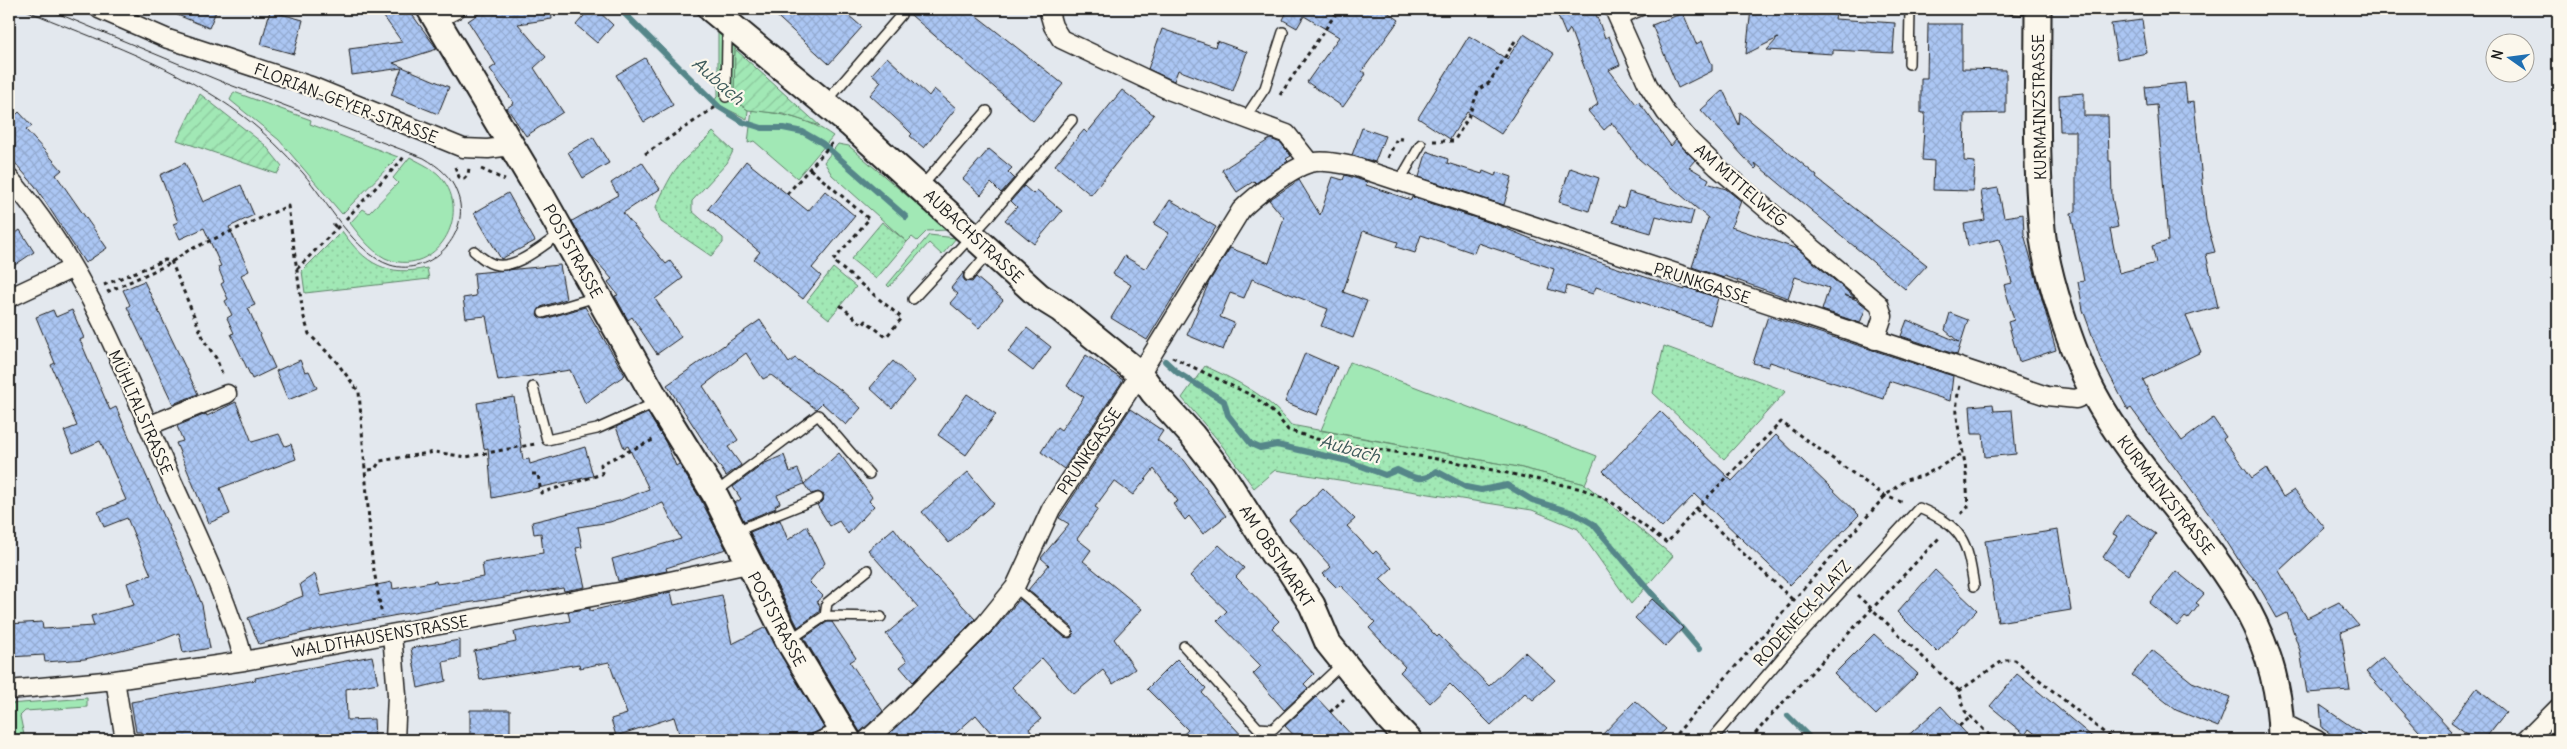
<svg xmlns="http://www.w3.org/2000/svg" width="2567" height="749" font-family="Delius,sans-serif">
<defs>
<pattern id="park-dots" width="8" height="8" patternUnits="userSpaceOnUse" patternTransform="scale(1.25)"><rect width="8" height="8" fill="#a1e8b5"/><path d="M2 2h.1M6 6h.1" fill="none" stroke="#8ac69b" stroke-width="1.8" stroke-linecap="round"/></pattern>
<pattern id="garden-furrows" width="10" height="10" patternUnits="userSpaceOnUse" patternTransform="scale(1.25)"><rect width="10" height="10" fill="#a1e8b5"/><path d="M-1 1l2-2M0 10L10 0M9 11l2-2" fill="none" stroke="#8ac69b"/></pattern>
<pattern id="building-cross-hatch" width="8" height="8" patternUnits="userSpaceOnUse" patternTransform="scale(1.25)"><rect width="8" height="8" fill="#abc6f3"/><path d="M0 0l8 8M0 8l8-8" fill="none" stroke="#93aad0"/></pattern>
</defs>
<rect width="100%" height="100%" fill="#e3e8ee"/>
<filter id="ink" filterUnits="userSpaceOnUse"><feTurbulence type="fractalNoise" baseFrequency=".02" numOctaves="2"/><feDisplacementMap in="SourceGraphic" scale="10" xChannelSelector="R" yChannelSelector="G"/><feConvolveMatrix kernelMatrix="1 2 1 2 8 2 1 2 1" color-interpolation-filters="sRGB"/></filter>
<g filter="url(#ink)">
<path fill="#a1e8b5" stroke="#5e8268" d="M718,32L735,46L734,100L748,110L747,119L721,106L715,100L718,95Z
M234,92L311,120L310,124L398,157L342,214L279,140L230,100Z
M752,110C782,114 808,118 833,136L797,178L754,141L748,143Z
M838,144L849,146L947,230L927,231L917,241L912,237L907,242L832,175L824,162Z
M410,157C422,164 436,169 444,181C472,220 432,279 385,258C370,250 360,236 350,223L363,209L369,213L398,183L393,178Z
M929,235L956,238L942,255L929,243L889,287L887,285Z
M1350,362L1597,456L1585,484L1518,467L1321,430Z
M87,698V707L25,711L20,716L25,740H9V704Z"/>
<path fill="url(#park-dots)" stroke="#5e8268" d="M713,132L733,151L727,163L692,201V211L723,238V243L711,256L661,222L656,207C663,192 671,172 684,160C694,150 704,142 713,132Z
M882,222L907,242L876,279L851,259Z
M342,231C365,264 387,277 427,268L429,279L305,293L302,271Z
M833,268L856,287L829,319L807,301Z
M1664,346L1786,391L1724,459L1653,393Z
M1205,366C1239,382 1267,395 1291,425L1518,467L1585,484L1673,556L1631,604L1578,529L1532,510L1275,470L1254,488L1217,439L1182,398Z"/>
<path fill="url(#garden-furrows)" stroke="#5e8268" d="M735,49L820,126L783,114L748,110L734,100Z
M200,94L265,145L282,166L277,174L177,140Z"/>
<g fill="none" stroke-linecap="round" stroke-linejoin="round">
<path stroke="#558689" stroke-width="6" d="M620,9L719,107L743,122L762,128H783L803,132L822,143L906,217
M1165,361L1178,373L1224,401L1228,415L1251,444L1260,448L1277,445L1348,461L1385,475L1397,470C1413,477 1422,484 1436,471L1466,487L1481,490L1507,485L1532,500L1574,513L1593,524L1699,649
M1788,716L1812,740"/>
</g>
<path fill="url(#building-cross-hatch)" stroke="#1c1c1c" d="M163,9H217L209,28Z
M396,9H408L437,49L393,63L449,87L438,114L391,95L402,68L352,75L349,49L402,42L384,17Z
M486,9H551L552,19L518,24L546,57L534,68L563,112L526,136L507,108L514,103L490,69L496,65L468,21Z
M590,9H596L613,25L597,43L576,25Z
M769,9H841L862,27L829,64Z
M904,9H968L1063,84L1033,121Z
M1288,9H1383L1399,20L1362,71L1366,74L1343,107L1307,82L1339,37L1304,16L1297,28L1283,20Z
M1555,9H1594L1605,38L1609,36L1620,65L1609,70L1636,104L1639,102L1671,146L1676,140L1695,160L1689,167L1709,179L1707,183L1726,189L1741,201L1731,227L1798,249L1855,298L1844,295L1857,300L1866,307L1860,323L1822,310L1829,288L1795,277L1788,298L1725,276L1724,278L1692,267L1708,218L1639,159L1612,123L1604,130L1588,111L1598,104L1570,29L1566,35Z
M1751,9L1836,15L1835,19L1895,23L1893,53L1833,50V54L1767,50L1778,38L1746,54Z
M270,11L303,20L294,54L261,45Z
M1683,13L1696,44L1702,41L1712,65V71L1678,88L1652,25Z
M2142,20L2147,53L2117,59L2111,24Z
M1928,24H1962V69L2006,70V113L1965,114L1964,161L1975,162L1973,191L1933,190L1934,161L1922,160L1925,113H1921V78H1927Z
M1162,29L1215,47L1217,41L1247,52L1233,91L1178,70L1174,81L1148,69Z
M1524,34L1554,54L1501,134L1467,112L1450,139L1418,118L1469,36L1507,59Z
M887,57L929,96L934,89L956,108L924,148L910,136L912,134L906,128L870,95L881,82L872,74Z
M645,58L673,105L644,122L616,75Z
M2185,83L2187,103L2194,102L2206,220L2215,252L2206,254L2218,307L2186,316L2201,352L2143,380L2154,402L2182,441L2213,418L2226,437L2223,439L2252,478L2266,468L2283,497L2294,490L2325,528L2279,571L2307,618L2339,602L2358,625L2341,632L2350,690L2307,693L2300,651L2287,613L2277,618L2256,581L2243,567L2213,520L2131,408L2128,410L2100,357L2083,310L2078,282L2084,281L2071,213L2076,212V131H2060L2059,95L2084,93V116H2108L2109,161H2111L2112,197L2118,227L2110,229L2119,273L2156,263L2152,246L2168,241L2157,105L2147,106L2145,87Z
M1122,90L1154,115L1091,195L1055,165L1084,130L1087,133Z
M1723,90L1739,125L1740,112L1817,176L1816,178L1927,265L1905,289L1755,163L1757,167L1755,169L1701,110Z
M9,111L14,117L19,112L32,126L26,130L62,170L56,175L107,248L85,263L35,186L9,156Z
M1362,128L1385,136L1375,162L1352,155Z
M593,137L609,163L583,178L568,152Z
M1270,139L1281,143L1291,156L1286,159L1288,161L1256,183L1254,181L1237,192L1222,170Z
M989,149L1012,168L1008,172L1014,178L1001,193L991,183L981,195L963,179Z
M1427,151L1448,159L1447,163L1482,174L1483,171L1495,176L1497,172L1512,177L1504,205L1419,177Z
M746,161L808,211L825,191L855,216L812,268L821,276L803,299L754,259L760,252L708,209Z
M642,162L660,189L623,213L666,264L670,261L683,278L655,299L681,337L657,354L632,317L628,320L615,296L618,295L608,282L612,279L591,255L572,221L618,195L611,183Z
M185,163L203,202L241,185L254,215L229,227L249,271L241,275L255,305L248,308L275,368L252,379L231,334L234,333L227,318L232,315L225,301L228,299L221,284L224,282L218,267L221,266L204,228L180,239L173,224L178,222L160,175Z
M1570,168L1599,178L1589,211L1559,202Z
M1345,175L1367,182L1366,185L1411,200L1412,197L1497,225L1544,244L1685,290V287L1718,298L1710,325L1596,287L1593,294L1567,286L1565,294L1548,289L1554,269L1478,243L1474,253L1421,235L1415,253L1396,247L1398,242L1363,231L1343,292L1367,301L1353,338L1321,326L1328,309L1252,279L1244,298L1230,293L1220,317L1234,323L1223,350L1187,335L1209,282L1230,248L1269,263L1284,218L1269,200L1299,180L1320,215L1333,177L1343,180Z
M1024,186L1033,194L1037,190L1062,211L1034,244L1005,220L1017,207L1011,201Z
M1998,188L2004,217L2023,214L2024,234L2056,350L2019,362L2008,322L2014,320L2004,285L2012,283L2000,239L1968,246L1964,224L1985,220L1981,191Z
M1629,192L1694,211L1690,225L1656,216L1651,233L1613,222L1618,206L1624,208Z
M508,193L535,241L501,259L474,213Z
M1170,200L1216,227L1147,340L1111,318L1131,285L1113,274L1124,256L1146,269L1169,233L1154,224Z
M20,230L34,252L9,269V238Z
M560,265L566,299L541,307L537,315L545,319L585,307L625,375L585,403L570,370L498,381L486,316L466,318L463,298L476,296L474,273Z
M964,272L963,278L965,281L972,282L976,277L1003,300L979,328L950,303L958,294L951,288Z
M144,281L198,394L173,404L127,307L130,305L123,290Z
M53,310L56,317L72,310L84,338L80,340L110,410L116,407L193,582L202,605L210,648L183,653L179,633L161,640L85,659L45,662L44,655L9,657V624L42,622L43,629L94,626L91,616L134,605L127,583L151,575L127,518L104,527L98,512L126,500L100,441L73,453L64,431L77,426L51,365L55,363L36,317Z
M1950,313L1968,320L1957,355L1901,336L1907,320L1959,342L1945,330Z
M1768,316L1953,376L1950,401L1889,381L1884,399L1770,362L1768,367L1753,363Z
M760,320L789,363L795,358L841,390L861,408L846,425L822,403L816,409L771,375L763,379L746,353L703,386L738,440L728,447L741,465L726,476L667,385Z
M1027,328L1051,347L1033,371L1008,352Z
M1305,353L1337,367L1317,415L1285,402Z
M1086,355L1123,380L1064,469L1041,452L1057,427L1061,430L1084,397L1067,386Z
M300,360L305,372L309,371L317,388L288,400L276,371Z
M893,361L915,381L892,408L870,388Z
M967,394L996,414L966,455L938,435Z
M514,397L523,460L529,459L530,464L585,447L593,476L492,498L488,448L484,449L477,403Z
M236,402L252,442L279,434L285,446L291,444L296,459L220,488L230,514L209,523L176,443L183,441L177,426L206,414L207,416Z
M1993,404L1994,411L2012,410L2016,454L1985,457L1983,434H1972L1970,406Z
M1130,409L1163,431L1157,440L1184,460L1226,516L1203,534L1189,516L1185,520L1173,504L1178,501L1154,469L1133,495L1114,481L1095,507L1098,509L1077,539L1091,550L1083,561L1142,609L1114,639L1135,669L1113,684L1103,670L1074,694L1042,658L1012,687L1041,719L1029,729L1037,740H997L976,715L948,740H882L993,631L1020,599L1064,637L1070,638L1073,636L1072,627L1028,590L1049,565L1041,558L1069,524L1059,518Z
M1660,411L1732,481L1776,435L1859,515L1790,585L1695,494L1662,528L1603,471Z
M648,413L666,443L676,466L679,464L701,500L726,549L666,568L667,571L618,581L612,559L681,539L663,503L610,522L578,527L582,547L576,548L585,587L564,591L563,588L441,607L311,631L259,644L248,618L303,596L300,584L315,574L321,596L392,582L393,589L436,581L437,584L484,577L482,563L543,553L541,533L534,534L532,522L619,501L649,489L628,446L624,448L616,427Z
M839,453L872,497L869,501L874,506L848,534L839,521L830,526L817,505L823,501L824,495L818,492L811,494L804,484Z
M784,455L790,472L798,469L804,484L777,495L780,503L775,506L776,508L744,521L735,503L741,499L733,487L765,463Z
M968,472L994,503L949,543L922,512Z
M1323,488L1355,519L1347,526L1373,554L1376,551L1392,568L1380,579L1437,637L1439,635L1489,686L1525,652L1555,680L1533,700L1525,693L1491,725L1450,684L1430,703L1400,672L1405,667L1369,628L1375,622L1340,585L1337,588L1323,574L1331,567L1289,520Z
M2127,514L2156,534L2128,575L2103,557L2117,536L2113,534Z
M780,520L788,540L807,526L825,563L809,582L823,596L817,601L820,606L819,612L798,627L750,532Z
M894,528L909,548L975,619L913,682L900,667L907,661L886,634L918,607L868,550Z
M2058,530L2071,610L1998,622L1985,541Z
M1219,545L1244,568L1236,577L1279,621L1272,628L1314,674L1304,684L1308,688L1284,710L1253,674L1261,666L1217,621L1227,611L1190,576Z
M1935,570L1977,610L1937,652L1897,612Z
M2176,571L2204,594L2196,603L2199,605L2188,619L2185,617L2177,626L2149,603Z
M671,592L674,605L722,595L732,644L766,627L824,728L800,740H681L674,717L616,736L611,719L627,714L609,662L580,668L579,664L480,680L474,651L516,642L514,632L570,621L568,612L590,608V611Z
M1652,599L1683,628L1665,647L1635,618Z
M827,622H832L856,658L850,662L883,711L860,732L804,638Z
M1874,634L1918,674L1876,715L1834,674Z
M460,640V658L443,662L446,681L418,688L411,648Z
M2152,650L2192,682L2230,697L2218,727L2176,710L2132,675Z
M372,656L378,683L346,689L347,720L374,719L375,739L142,740L141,732H136L131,702L256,680L255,678Z
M2383,657L2452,731L2442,740H2427L2366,672Z
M1177,659L1206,688L1202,693L1246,740H1177L1188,730L1147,689Z
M2017,674L2051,702L2096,740H2043L2029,729L2025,735L1990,706Z
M2477,688L2506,712L2484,740H2476L2451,722Z
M1316,697L1330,712L1356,740H1298L1285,726Z
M1635,701L1666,729L1654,740H1597Z
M2320,705L2371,740H2340L2322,728Z
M1941,706L1972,740H1903Z
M470,710H510V740H470Z"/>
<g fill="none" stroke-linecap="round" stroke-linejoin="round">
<defs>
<path id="service" d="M2012,9L2038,10
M1619,20L1645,9
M1909,64L1910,9
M726,97L727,37L734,29
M826,102L901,15
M1245,118L1265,88L1283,32
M1399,182L1421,144
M921,187L987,111
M474,251C480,256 486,262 493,264C515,271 543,245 560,234
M969,276L990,251
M913,299L989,217L1072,120
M543,313L596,297
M533,387L547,440L597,429L655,403
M716,492L818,415L869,474
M736,531L818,498
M1015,587L1068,632
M825,616L827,603L868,570
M791,639L825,616L881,617
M1184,646L1258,728L1273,729L1343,663
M812,740L839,728
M1711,740L1788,650L1919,508C1963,527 1967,540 1974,586"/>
<path id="minor" d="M99,9L168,39L311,86L463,148L488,149L511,146
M1048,9L1053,26L1061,39L1171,91L1287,134L1310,163
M1614,9L1648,85L1666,113L1690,141L1717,167L1879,304L1883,316L1875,340
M437,19L456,9
M9,178C84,262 125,372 169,474C196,535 227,596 244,661
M9,298L73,268
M148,426L227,394
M392,634L397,695L395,740
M115,680L125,740
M9,690L115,680L244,661L624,591L748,564
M2281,722L2317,740
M867,740L902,708L985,624L1015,587L1051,509L1140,374L1241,210C1255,196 1291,168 1310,163C1323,159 1340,164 1353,166L2047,396L2076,399L2093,392
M2526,740L2558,708"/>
<path id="secondary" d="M430,9L541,195L657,401L714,493L788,640L848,740
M711,9L850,124L1039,296L1060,309L1140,374L1153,392L1192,435L1223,475L1273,554L1287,566L1312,605L1328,643L1389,719L1409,740
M2038,9C2038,82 2035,156 2042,229C2046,274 2072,352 2093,392C2157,513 2282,588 2281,740"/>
</defs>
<use href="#service" stroke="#1c1c1c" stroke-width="12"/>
<use href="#minor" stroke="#1c1c1c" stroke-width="21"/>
<use href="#secondary" stroke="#1c1c1c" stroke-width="29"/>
<path stroke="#1c1c1c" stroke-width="3" stroke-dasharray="4 4" stroke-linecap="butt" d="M1280,95L1339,9
M1433,141H1454L1468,118L1479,89L1489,83L1515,41
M645,154L717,106
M1388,158L1397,138L1406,140
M455,167L459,177L464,179L468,175L469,168
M481,169L505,180
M810,169L869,219L833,261L902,318L886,337L866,321L863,325L840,305
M787,194L834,141
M346,219L401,161L405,155
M333,224L337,228
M297,269L339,226
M104,285L165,260L171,261L205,342L216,358L223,376
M107,292L167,265L189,250L288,206L303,314L309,334L335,360L359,392L372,559L382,616
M1172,357L1255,397L1277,416L1288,430L1316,439L1455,462L1582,489L1610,501L1667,543L1696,509L1781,422L1885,496L1904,503
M1960,386C1952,410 1961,440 1965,464C1967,478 1967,493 1968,507L1960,515
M369,470L375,469L380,461L435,452L466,457L535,444
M532,474H538L541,493L602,474L601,464L655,439
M1696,509L1794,601
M1730,541L1737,534
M1857,595L1959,691L1965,711L1994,740
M1959,691L2004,660H2015L2113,740
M1330,712L1344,699
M1959,726L1971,717
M1671,740L1885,496L1905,480L1923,476L1962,454
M1750,740L1772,714L1941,536"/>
<use href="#service" stroke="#fbf7ec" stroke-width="9"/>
<use href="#minor" stroke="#fbf7ec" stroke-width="18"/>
<use href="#secondary" stroke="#fbf7ec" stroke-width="25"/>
<path stroke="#1c1c1c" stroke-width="1" d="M23,9C97,40 178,66 243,116C265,133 284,152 303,173C327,201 354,253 390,265C431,278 473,232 457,193C451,176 439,167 424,158L225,83L47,9"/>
</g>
</g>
<g text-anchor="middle" stroke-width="4.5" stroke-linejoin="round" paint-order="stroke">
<g font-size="16" fill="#1c1c1c" stroke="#fbf7ec">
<text transform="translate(346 103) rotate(21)" y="6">FLORIAN-GEYER-STRASSE</text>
<text transform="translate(2039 107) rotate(-91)" y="6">KURMAINZSTRASSE</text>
<text transform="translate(1741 185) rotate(41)" y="6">AM MITTELWEG</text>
<text transform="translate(974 236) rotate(43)" y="6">AUBACHSTRASSE</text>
<text transform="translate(573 251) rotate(61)" y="6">POSTSTRASSE</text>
<text transform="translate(1702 283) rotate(18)" y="6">PRUNKGASSE</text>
<text transform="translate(141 412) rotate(66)" y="6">MÜHLTALSTRASSE</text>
<text transform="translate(1089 451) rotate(-56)" y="6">PRUNKGASSE</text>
<text transform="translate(2166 495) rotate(52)" y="6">KURMAINZSTRASSE</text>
<text transform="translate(1277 556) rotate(56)" y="6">AM OBSTMARKT</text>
<text transform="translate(1802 613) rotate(-48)" y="6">RODENECK-PLATZ</text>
<text transform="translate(777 619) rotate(62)" y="6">POSTSTRASSE</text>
<text transform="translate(380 636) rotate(-10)" y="6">WALDTHAUSENSTRASSE</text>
</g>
<g font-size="18" font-style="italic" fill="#3d5a5b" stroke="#fbf7ec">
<text transform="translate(718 81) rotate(41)" y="6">Aubach</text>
<text transform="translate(1350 449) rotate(16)" y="6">Aubach</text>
</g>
</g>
<rect width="2567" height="749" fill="none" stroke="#fbf7ec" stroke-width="30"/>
<rect x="15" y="15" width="2537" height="719" fill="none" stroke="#1c1c1c" stroke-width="2" filter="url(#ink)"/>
<g transform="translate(2510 58) rotate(284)"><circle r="24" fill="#fbf7ec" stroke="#a29f99"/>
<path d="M0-4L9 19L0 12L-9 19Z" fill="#1f6fb2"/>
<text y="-8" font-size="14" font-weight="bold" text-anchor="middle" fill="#1c1c1c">N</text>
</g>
</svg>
